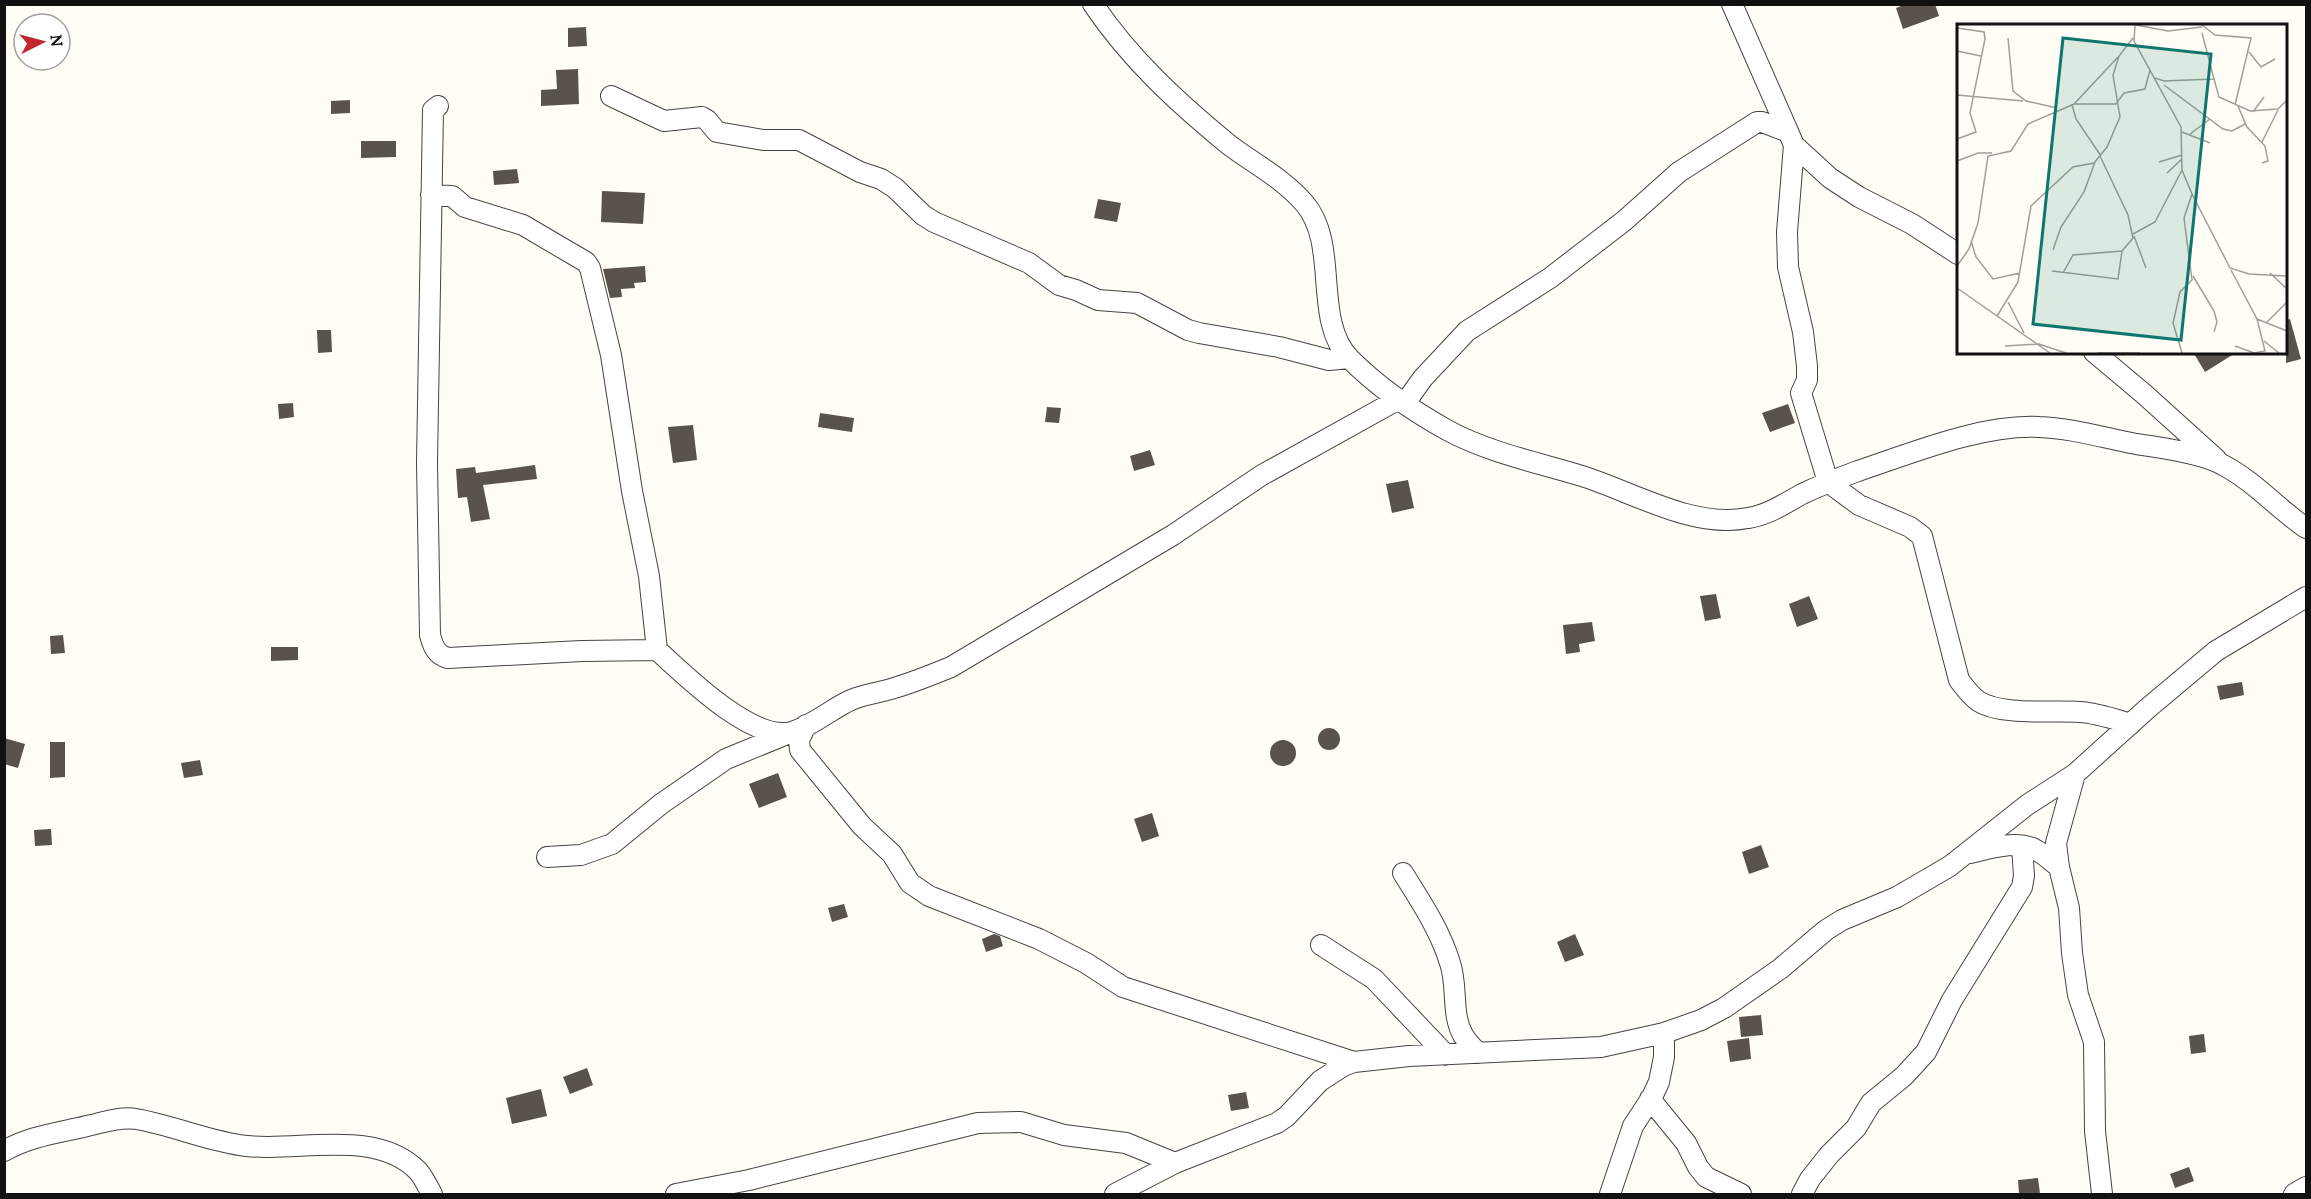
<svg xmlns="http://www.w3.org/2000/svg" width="2311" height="1199" font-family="Lora,serif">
<rect width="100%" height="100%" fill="#fffdf5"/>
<path fill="#5a524d" d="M1906,4H1935L1939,16L1903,29L1896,8Z
M586,27L587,46L568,47V28Z
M578,69L579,104L541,106V90L557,89L556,70Z
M350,100V113L331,114V101Z
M361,141H396V157L361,158Z
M517,169L519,183L494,185L493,171Z
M602,191L645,193L643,224L601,222Z
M1098,199L1121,203L1117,222L1094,218Z
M645,266L646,282L634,283L635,288L621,289L622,297L610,298L603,269Z
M2290,319L2301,359L2286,363V320Z
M317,330H331L332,352L318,353Z
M2193,352H2237L2205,372Z
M293,403L294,417L279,419L278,404Z
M1788,404L1795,423L1770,432L1762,413Z
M1047,407L1061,408L1059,423L1045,422Z
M820,413L854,418L852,432L818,427Z
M693,425L697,460L673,463L668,427Z
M1150,450L1155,465L1134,471L1130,456Z
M535,465L537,479L483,485L490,519L471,522L467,497L458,498L456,469L475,467L476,473Z
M1408,480L1414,508L1392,513L1386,484Z
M1716,594L1721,618L1705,621L1700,596Z
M1809,596L1818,619L1797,627L1789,604Z
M1592,622L1595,641L1579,644L1580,652L1566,654L1563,625Z
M63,635L65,653L51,654L50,636Z
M271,647H298V660L271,661Z
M2242,682L2244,695L2220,700L2217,686Z
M1318 739a11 11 0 1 1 22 0a11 11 0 1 1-22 0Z
M4,738L25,744L18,768L4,764Z
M1270 753a13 13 0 1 1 26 0a13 13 0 1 1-26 0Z
M50,742H65V777L50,778Z
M200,760L203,775L184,778L181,763Z
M778,773L787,797L759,808L749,784Z
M1152,813L1159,836L1142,842L1134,819Z
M51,829L52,845L35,846L34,830Z
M1761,845L1769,867L1749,874L1742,852Z
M844,904L848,917L832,922L828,908Z
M994,934L1000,936L1003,946L986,952L982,939Z
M1575,934L1584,955L1565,962L1557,942Z
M1761,1015L1763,1035L1741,1037L1739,1017Z
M2204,1034L2206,1052L2191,1054L2189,1036Z
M1749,1038L1751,1059L1730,1062L1727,1041Z
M587,1068L593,1085L570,1094L563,1077Z
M541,1089L547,1116L512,1124L506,1098Z
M1246,1092L1249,1108L1231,1111L1228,1095Z
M2189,1167L2194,1181L2175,1188L2170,1174Z
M2038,1178L2040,1194H2019L2018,1180Z"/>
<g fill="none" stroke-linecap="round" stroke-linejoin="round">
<defs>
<path id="street" d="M1093,4C1130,59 1177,102 1228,144C1254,164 1283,178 1305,204C1340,246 1312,320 1350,359C1378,387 1413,411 1447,430C1487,452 1539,463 1582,476C1633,492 1693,529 1748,518C1768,515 1784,504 1802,494C1821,485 1839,478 1858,471C1912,453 1982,424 2039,427C2072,428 2104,438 2136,444C2158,447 2205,454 2223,465C2254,481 2278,509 2306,528
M1732,4L1794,145L1830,178L1859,197L1912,224L1958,254
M611,96L664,121L702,117L707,120L717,132L763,140H799L860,172L881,179L895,188L923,215L934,222L1029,263L1059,285L1076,290L1098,300L1137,303L1188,330L1199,333L1279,347L1329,360L1349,358
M438,106L433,110L427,463L430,635C433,646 436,655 448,658L582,651L657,650
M1794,145L1787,232L1788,267L1803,332L1807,366V380L1801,393L1828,482L1859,505L1910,527L1922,536L1959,680C1965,688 1970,695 1978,701C2001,716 2053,710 2080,712C2097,713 2114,719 2131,724
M431,195L452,196L465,207L523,225L586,262L590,268L611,355L632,491L649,576L657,650C685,675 746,736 786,733C804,732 834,707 851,700C864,694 878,693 891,689C912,683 931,675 951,667L1173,535L1262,475L1399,399
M2094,352L2144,394L2216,459
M1405,403L1423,378L1467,331L1550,278L1624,221L1679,172L1757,122H1762L1786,131
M806,725L799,740L800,750L862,826L892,854L910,883L929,896L1039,939L1086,963L1123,987L1354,1062
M2075,774L2056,843L2059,867L2069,908L2072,953L2078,995L2094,1042L2095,1131L2102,1194
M1970,853C1988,849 2018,839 2036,850C2044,854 2051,861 2059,867
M547,857L581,855L612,844L661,804L726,759L787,734
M1403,873C1421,902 1440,930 1450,963C1458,986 1451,1014 1463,1035C1467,1042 1473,1048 1478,1053
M1321,945L1374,979L1446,1055
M1650,1099L1686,1143L1698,1167L1706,1177L1741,1194
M4,1151C30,1136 58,1133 87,1126C102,1123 120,1116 136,1119C173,1125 209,1142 247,1146C300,1152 376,1128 418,1171C424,1178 428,1187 432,1194
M676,1194L749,1180L978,1123L1021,1122L1064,1135L1126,1143L1175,1163L1277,1123L1287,1116L1320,1081L1343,1066L1354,1062L1409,1056L1601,1047L1664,1033L1701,1020L1724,1008L1780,969L1826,930L1842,920L1897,897L1950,866L2027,805L2075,774L2148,708L2216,651L2306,597
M1115,1194L1175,1163
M1610,1194L1633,1126L1652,1097L1659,1082L1664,1057V1033
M1802,1194L1810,1179L1829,1155L1856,1128L1871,1103L1904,1076L1926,1052L1952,1000L2022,887L2024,876L2022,846
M2294,1194L2306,1187"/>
</defs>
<use href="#street" stroke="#444" stroke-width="22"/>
<use href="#street" stroke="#fff" stroke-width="20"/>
</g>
<g transform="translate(1957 24)">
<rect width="330" height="330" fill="#fffdf5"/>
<path fill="none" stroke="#a09f9a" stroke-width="1.5" d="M178,1L177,17L224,103L225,146L235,170L227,194L235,256L223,268L216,299L225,329M179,1L211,7L245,3M245,1L258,11L294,14L278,81M0,4L27,8L28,15L13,89L19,108L0,115M51,14L56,67L69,77L100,84M0,27L24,32M292,28L304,43L318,35M198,54L207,57L257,55L245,9M257,55L262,73L293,87L321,85L330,76M207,61L266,105L275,107L288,100M0,71L66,77M117,80H159L167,69L188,65L193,46M115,81L119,95L144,132M281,82L290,103L308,122L311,137L305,139M296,88L307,73M225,108L253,119M233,110L253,95M305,118L321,86M0,137L21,129H35M202,138L225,131M210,149L225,135M235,170L273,244L292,250L330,252M176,210L198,198L225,146M177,212L189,244M14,217L19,233L36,255L63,249M96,226L104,203L127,168L138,138M0,242L12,225L21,199L31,132L54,127L71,100L117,80L161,33M274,246L300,295L308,327L297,329L278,322M95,247L161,255L165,227M106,249L116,231L165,227L176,214L171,191L143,132M313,249L330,265M236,252L257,287L260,298L257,308M0,264L93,329M51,278L67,309M40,292L61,258L74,182L116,143L137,139L150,123L163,93L156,51L162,32L176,14M300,295L330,307M310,298L330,278M307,317L322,329M48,322L82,320L109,329M140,329H183"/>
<path fill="#0f766e" fill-opacity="0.15" stroke="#0f766e" stroke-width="3" d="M106,14L254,30L224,316L76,300Z"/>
<rect width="330" height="330" fill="none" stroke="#111" stroke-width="3"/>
</g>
<rect width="2311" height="1199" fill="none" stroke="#111111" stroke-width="12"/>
<g transform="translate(42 42) rotate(84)"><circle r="28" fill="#ffffff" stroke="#a0a0a0" stroke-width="1.5"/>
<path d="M0-4.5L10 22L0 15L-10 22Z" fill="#c4262e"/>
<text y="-9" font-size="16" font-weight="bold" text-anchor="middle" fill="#111111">N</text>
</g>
</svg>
